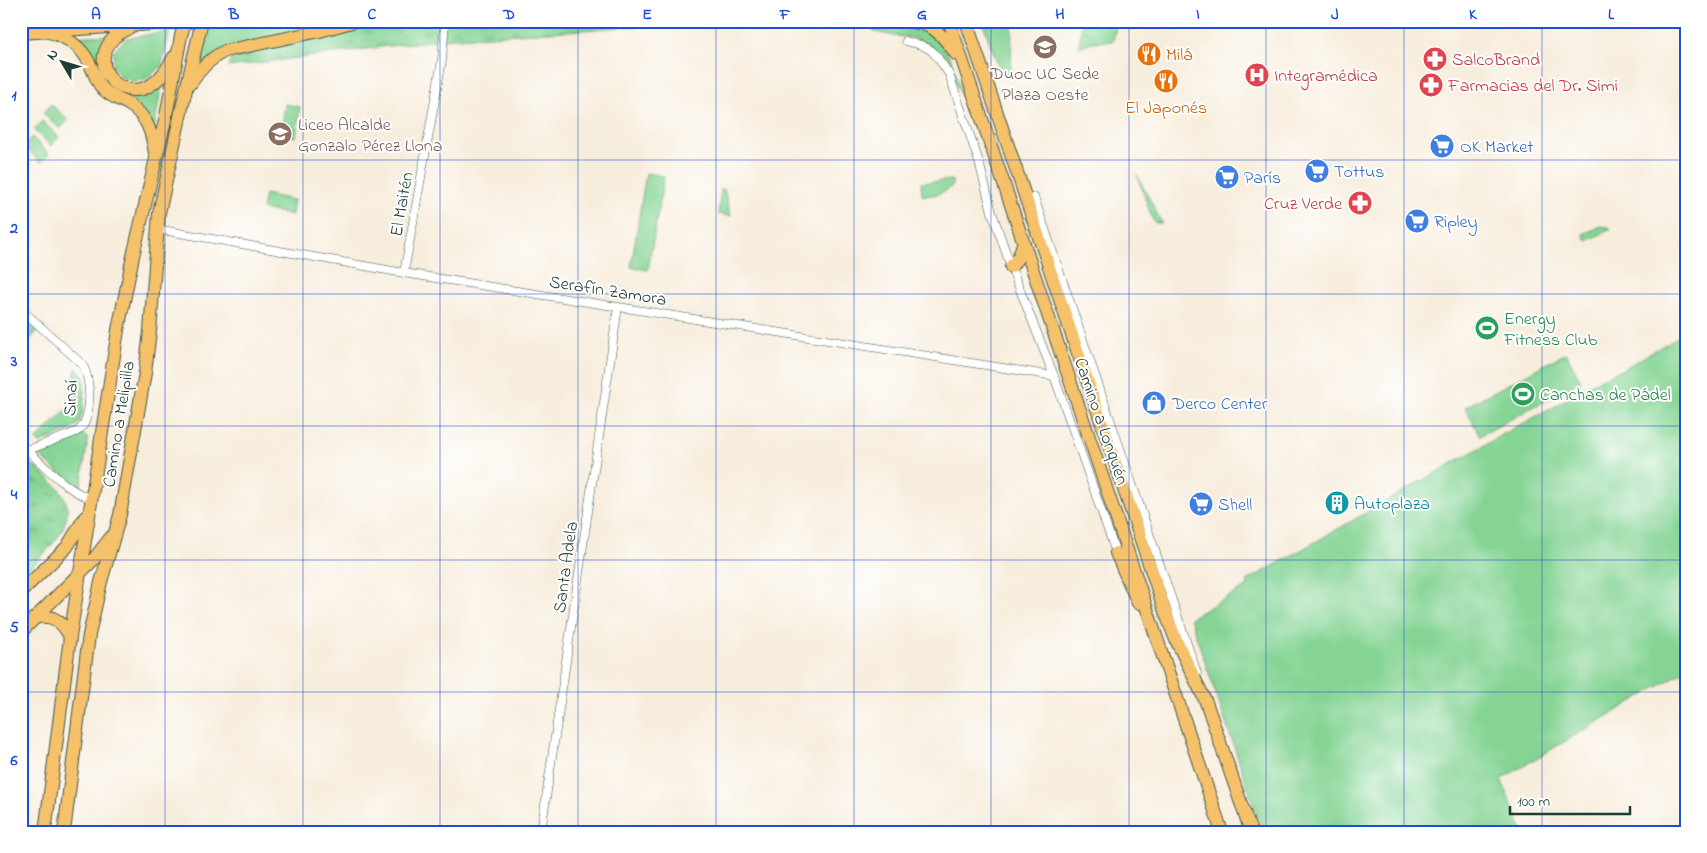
<svg xmlns="http://www.w3.org/2000/svg" width="1707" height="853" font-family="'Indie Flower',sans-serif">
<defs>
<pattern id="park-tufts" width="24" height="20" patternUnits="userSpaceOnUse" patternTransform="scale(1.25)"><rect width="24" height="20" fill="#85d494"/><path d="M3 7l-1-3M5 7V3M7 7l1-3M15 17l-1-3M17 17v-4M19 17l1-3" fill="none" stroke="#6cad7a"/></pattern>
</defs>
<rect width="100%" height="100%" fill="#fff"/>
<filter id="ink" filterUnits="userSpaceOnUse"><feTurbulence type="fractalNoise" baseFrequency=".02" numOctaves="2"/><feDisplacementMap in="SourceGraphic" scale="10" xChannelSelector="R" yChannelSelector="G"/><feConvolveMatrix kernelMatrix="1 2 1 2 8 2 1 2 1" color-interpolation-filters="sRGB"/></filter>
<filter id="wash" filterUnits="userSpaceOnUse"><feTurbulence type="fractalNoise" baseFrequency=".0096" numOctaves="4" result="noise"/><feDisplacementMap in="SourceGraphic" scale="20" xChannelSelector="R" yChannelSelector="G"/><feGaussianBlur stdDeviation="1.12" result="paint"/><feColorMatrix in="noise" values="0 0 0 0 0 0 0 0 0 0 0 0 0 0 0 0 0 1.4 0 .05"/><feComposite in="paint" operator="in"/></filter>
<g filter="url(#wash)">
<rect width="100%" height="100%" fill="#f7eddc"/>
<path fill="#85d494" stroke="#528864" d="M279,21H330L332,23L200,63L209,25Z
M863,21H881L887,24L913,27L927,32L939,41L951,59L966,107L944,57L929,45L915,38L894,36L876,32Z
M982,21H1012L1011,78L1002,76Z
M170,31L161,67L146,79L134,82L120,77L113,66L114,50L127,38Z
M110,35L103,45L117,91C139,102 145,97 162,83L154,129L108,89L69,37Z
M51,104L68,120L60,129L43,113Z
M285,104L300,107L296,137L281,134Z
M42,121L59,137L51,146L34,130Z
M32,137L49,154L41,163L24,146Z
M646,173L664,176L648,270L631,267Z
M1137,175L1162,223H1155L1152,218Z
M952,180V186C943,194 934,196 922,195L921,183Z
M721,189H724L731,216L718,214Z
M265,194L294,200L292,215L262,209Z
M1601,226L1609,227L1611,229L1587,241L1583,234Z
M1686,332V670L1501,779L1523,832H1263L1190,618L1248,586L1247,581L1514,428L1554,407L1588,385L1623,369Z
M1566,353L1581,381L1480,436L1465,407Z
M77,368L84,376C84,388 86,417 76,426C70,432 48,439 40,443L36,440L71,405L75,372Z
M83,434L88,439L80,493L37,453Z"/>
<path fill="url(#park-tufts)" stroke="#528864" d="M369,21H719L443,39L228,67L231,59Z
M1082,21H1117L1113,41L1092,42L1079,47Z
M21,315L38,331L25,345L21,342Z
M21,455C33,466 48,476 59,489C85,521 43,555 21,576Z"/>
</g>
<g filter="url(#ink)">
<g fill="none" stroke-linecap="round" stroke-linejoin="round">
<defs>
<path id="minor" d="M906,41L921,45L931,50L938,58L949,74L979,162L992,212L1011,267L1054,376L1116,553
M1034,197L1197,673
M157,229L404,273L1054,376
M404,273L442,60L445,21
M21,309L82,364C92,379 93,423 76,432L28,450
M21,444C40,461 68,493 91,498
M541,832L618,307"/>
<path id="primary" d="M904,21C931,22 941,32 956,54
M949,21L1222,832
M966,21L1166,614L1176,640L1206,702L1251,832
M129,28C75,53 119,111 155,82C163,76 169,66 174,57
M44,31C63,35 81,45 90,64C94,72 96,81 102,88C109,96 118,99 128,104C147,115 152,133 155,153
M21,33L197,21
M191,83C200,69 210,58 225,51L320,31L355,21
M1011,267L1019,256L1023,244
M1116,553L1138,603
M21,592L67,547L85,517
M34,618C52,613 63,622 70,637
M21,632L93,560L111,537
M45,832L70,637L118,330L133,256L166,116L181,36
M64,832L89,635L101,582L120,515L145,373L150,331L159,213L185,94L202,21"/>
</defs>
<use href="#minor" stroke="#3f574d" stroke-width="9"/>
<use href="#primary" stroke="#3f574d" stroke-width="14"/>
<use href="#minor" stroke="#fff" stroke-width="8"/>
<use href="#primary" stroke="#f5c16b" stroke-width="12"/>
<defs>
<path id="primary-bridge" d="M181,36L185,21"/>
</defs>
<use href="#primary-bridge" stroke="#3f574d" stroke-width="14" stroke-linecap="butt"/>
<use href="#primary-bridge" stroke="#f5c16b" stroke-width="12"/>
</g>
</g>
<path fill="none" stroke="#1d4ed8" stroke-width="1" stroke-opacity="0.55" d="M165,21V832M303,21V832M440,21V832M578,21V832M716,21V832M854,21V832M991,21V832M1129,21V832M1266,21V832M1404,21V832M1542,21V832M21,160H1686M21,294H1686M21,426H1686M21,560H1686M21,692H1686"/>
<defs>
<symbol id="university-disc" viewBox="-11 -11 22 22"><circle r="9.5" fill="#8d6e63" stroke="#fff"/><path d="M0-5L7-2L0 1L-7-2ZM-4 1L0 2.5L4 1V4Q0 6-4 4Z" fill="#fff"/></symbol>
<symbol id="restaurant-disc" viewBox="-11 -11 22 22"><circle r="9.5" fill="#e8710a" stroke="#fff"/><path d="M-5-6h1v4h1v-4h1v4h1v-4h1v5L-1.5 .5V6h-2V.5L-5-1ZM5-6V6H3V1.5H1.5Q1.5-4 5-6Z" fill="#fff"/></symbol>
<symbol id="pharmacy-disc" viewBox="-11 -11 22 22"><circle r="9.5" fill="#e0444e" stroke="#fff"/><path d="M-2-6h4v4h4v4h-4v4h-4v-4h-4v-4h4Z" fill="#fff"/></symbol>
<symbol id="hospital-disc" viewBox="-11 -11 22 22"><circle r="9.5" fill="#e0444e" stroke="#fff"/><path d="M-5-5h3v3.5h4V-5h3V5h-3V1.5h-4V5h-3Z" fill="#fff"/></symbol>
<symbol id="school-disc" viewBox="-11 -11 22 22"><circle r="9.5" fill="#8d6e63" stroke="#fff"/><path d="M0-5L7-2L0 1L-7-2ZM-4 1L0 2.5L4 1V4Q0 6-4 4Z" fill="#fff"/></symbol>
<symbol id="supermarket-disc" viewBox="-11 -11 22 22"><circle r="9.5" fill="#3f7fe0" stroke="#fff"/><path d="M-6-5.5h2.5l.6 2H6L4.5 2H-2.5L-4.4-4H-6ZM-1.5 3.2a1.3 1.3 0 1 0 .1 0ZM3 3.2a1.3 1.3 0 1 0 .1 0Z" fill="#fff"/></symbol>
<symbol id="stadium-disc" viewBox="-11 -11 22 22"><circle r="9.5" fill="#2e9e5b" stroke="#fff"/><path d="M0-5a6.5 5 0 1 0 0 10a6.5 5 0 1 0 0-10ZM-3.5-1.8h7v3.6h-7Z" fill="#fff"/></symbol>
<symbol id="shop-disc" viewBox="-11 -11 22 22"><circle r="9.5" fill="#3f7fe0" stroke="#fff"/><path d="M-5-2.5h2.3a2.7 3.5 0 0 1 5.4 0H5L5.5 6h-11ZM-1.5-2.5h3a1.5 2.3 0 0 0-3 0Z" fill="#fff"/></symbol>
<symbol id="building-disc" viewBox="-11 -11 22 22"><circle r="9.5" fill="#0f9aa8" stroke="#fff"/><path d="M-4-6H4V6H1V3H-1V6H-4ZM-2.5-4.3h1.7v1.8h-1.7ZM.8-4.3h1.7v1.8H.8ZM-2.5-1h1.7V.8h-1.7ZM.8-1h1.7V.8H.8Z" fill="#fff"/></symbol>
</defs>
<g fill-rule="evenodd">
<use href="#university-disc" x="1031" y="33" width="28" height="28"/>
<use href="#restaurant-disc" x="1135" y="40" width="28" height="28"/>
<use href="#pharmacy-disc" x="1421" y="45" width="28" height="28"/>
<use href="#hospital-disc" x="1243" y="61" width="28" height="28"/>
<use href="#restaurant-disc" x="1152" y="67" width="28" height="28"/>
<use href="#pharmacy-disc" x="1417" y="71" width="28" height="28"/>
<use href="#school-disc" x="266" y="120" width="28" height="28"/>
<use href="#supermarket-disc" x="1428" y="132" width="28" height="28"/>
<use href="#supermarket-disc" x="1303" y="157" width="28" height="28"/>
<use href="#supermarket-disc" x="1213" y="163" width="28" height="28"/>
<use href="#pharmacy-disc" x="1346" y="189" width="28" height="28"/>
<use href="#supermarket-disc" x="1403" y="207" width="28" height="28"/>
<use href="#stadium-disc" x="1473" y="314" width="28" height="28"/>
<use href="#stadium-disc" x="1509" y="380" width="28" height="28"/>
<use href="#shop-disc" x="1140" y="389" width="28" height="28"/>
<use href="#building-disc" x="1323" y="489" width="28" height="28"/>
<use href="#supermarket-disc" x="1187" y="490" width="28" height="28"/>
</g>
<g text-anchor="middle" stroke-width="4" stroke-linejoin="round" paint-order="stroke">
<g font-size="18" fill="#c56008" stroke="#fff" text-anchor="start">
<text x="1166" y="60">Milá</text>
<text x="1166" y="113" text-anchor="middle">El Japonés</text>
</g>
<g font-size="18" fill="#be3a42" stroke="#fff" text-anchor="start">
<text x="1452" y="65">SalcoBrand</text>
<text x="1274" y="81">Integramédica</text>
<text x="1448" y="91">Farmacias del Dr. Simi</text>
<text x="1342" y="209" text-anchor="end">Cruz Verde</text>
</g>
<g font-size="18" fill="#785e54" stroke="#fff">
<text x="1045" y="79">Duoc UC Sede<tspan x="1045" dy="21">Plaza Oeste</tspan></text>
<text x="298" y="130" text-anchor="start">Liceo Alcalde<tspan x="298" dy="21">Gonzalo Pérez Llona</tspan></text>
</g>
<g font-size="18" fill="#366cbe" stroke="#fff" text-anchor="start">
<text x="1460" y="152">OK Market</text>
<text x="1334" y="177">Tottus</text>
<text x="1244" y="183">París</text>
<text x="1434" y="227">Ripley</text>
<text x="1172" y="409">Derco Center</text>
<text x="1218" y="510">Shell</text>
</g>
<g font-size="18" fill="#1f3d34" stroke="#fff">
<text transform="translate(401 204) rotate(-80)" y="6">El Maitén</text>
<text transform="translate(608 290) rotate(9)" y="6">Serafín Zamora</text>
<text transform="translate(70 398) rotate(-87)" y="6">Sinaí</text>
<text transform="translate(1102 421) rotate(71)" y="6">Camino a Lonquén</text>
<text transform="translate(118 424) rotate(-81)" y="6">Camino a Melipilla</text>
<text transform="translate(565 567) rotate(-82)" y="6">Santa Adela</text>
</g>
<g font-size="18" fill="#27864d" stroke="#fff" text-anchor="start">
<text x="1504" y="324">Energy<tspan x="1504" dy="21">Fitness Club</tspan></text>
<text x="1540" y="400">Canchas de Pádel</text>
</g>
<g font-size="18" fill="#0d838f" stroke="#fff" text-anchor="start">
<text x="1354" y="509">Autoplaza</text>
</g>
</g>
<rect width="1707" height="853" fill="none" stroke="#fff" stroke-width="55"/>
<g transform="translate(62 62) rotate(308)" stroke="#ffffff" stroke-width="4" paint-order="stroke">
<path d="M0-4L9 19L0 12L-9 19Z" fill="#1f3d34"/>
<text y="-8" font-size="14" font-weight="bold" text-anchor="middle" fill="#1f3d34">N</text>
</g>
<path d="M1510 806v8h120v-8" fill="none" stroke="#1f3d34" stroke-width="2.5"/>
<text x="1517" y="806" font-size="15" fill="#1f3d34" stroke="#ffffff" stroke-width="4" paint-order="stroke">100 m</text>
<rect x="28" y="28" width="1652" height="798" fill="none" stroke="#1d4ed8" stroke-width="2"/>
<g font-size="16" text-anchor="middle" font-weight="bold" fill="#1d4ed8">
<text x="96" y="19">A</text>
<text x="234" y="19">B</text>
<text x="372" y="19">C</text>
<text x="509" y="19">D</text>
<text x="647" y="19">E</text>
<text x="785" y="19">F</text>
<text x="922" y="19">G</text>
<text x="1060" y="19">H</text>
<text x="1198" y="19">I</text>
<text x="1335" y="19">J</text>
<text x="1473" y="19">K</text>
<text x="1611" y="19">L</text>
<text x="14" y="100">1</text>
<text x="14" y="233">2</text>
<text x="14" y="366">3</text>
<text x="14" y="499">4</text>
<text x="14" y="632">5</text>
<text x="14" y="765">6</text>
</g>
</svg>
